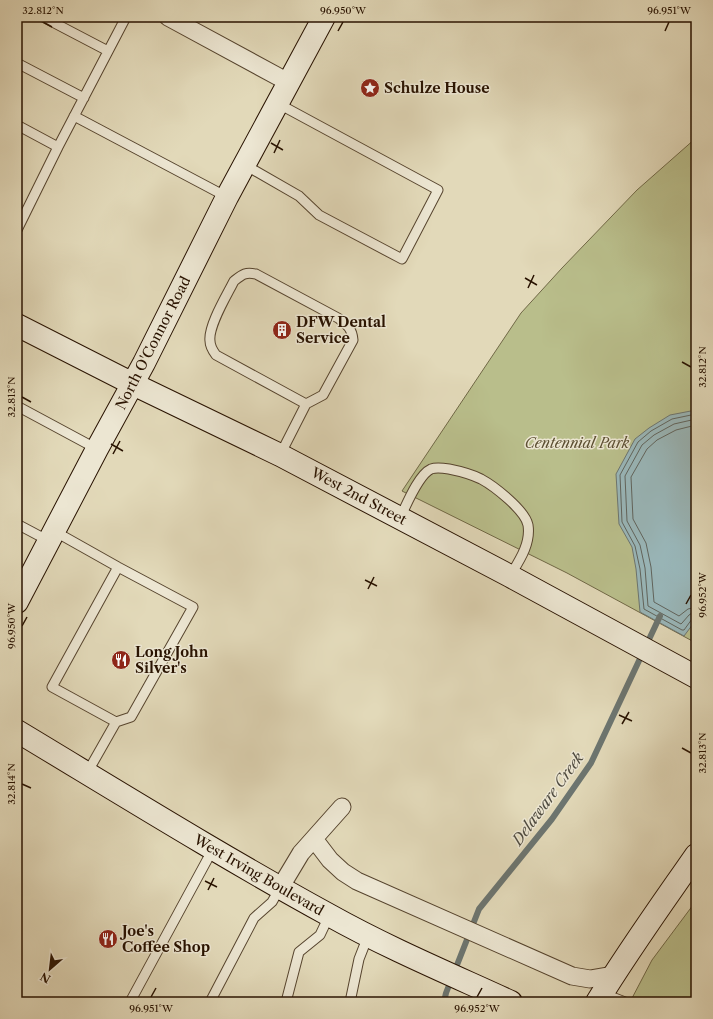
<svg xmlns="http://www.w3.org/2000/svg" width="713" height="1019" font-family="'Libre Caslon Text',serif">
<rect width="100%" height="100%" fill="#e2d9b9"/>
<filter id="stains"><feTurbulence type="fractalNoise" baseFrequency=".005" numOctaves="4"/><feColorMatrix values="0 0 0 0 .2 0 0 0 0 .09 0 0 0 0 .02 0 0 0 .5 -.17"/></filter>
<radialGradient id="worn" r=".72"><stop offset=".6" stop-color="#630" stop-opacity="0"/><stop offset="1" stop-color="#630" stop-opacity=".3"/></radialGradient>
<path fill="#b9be8b" stroke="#706846" d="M696,138V643L567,573L402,491L521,313L562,268L637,190Z
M696,901V1002H630L652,960Z"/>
<path fill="#99b7ba" stroke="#6c7570" d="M696,410V620L684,636L640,612L636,569L632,547L619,524L616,474L635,439L649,428L670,415Z"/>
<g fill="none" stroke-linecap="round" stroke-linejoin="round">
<path stroke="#60645d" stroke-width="1" d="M696,414L672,419L651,431L638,442L620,475L622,522L635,546L640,569L644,609L682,630H684L692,619L696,618
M696,419L674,424L654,435L642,445L625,476L627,521L640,545L645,568L648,606L681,624L682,623L689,615L692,613H696
M696,425L676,430L657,440L647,449L631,477L633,519L646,543L651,567L654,602L679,616L688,609L696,607"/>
<path stroke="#6c7570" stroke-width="6" d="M444,1002L446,993L479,909L552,819L591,763L660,616"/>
<defs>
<path id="lane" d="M43,17L108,51
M17,63L84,98
M74,116L227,197
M17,125L58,147
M245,165L299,196L319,215L402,259L438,190L277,103
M17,230L58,147L126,17
M17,406L97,449
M280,455L306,404L323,395L353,340C352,328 347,325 338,318L256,274C245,272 243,274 234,281C227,295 208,326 210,341C210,347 213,351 216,355L306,404
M400,518C406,506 418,475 431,469C436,467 443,468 449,469C459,471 471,474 481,479C494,486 525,510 528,525C531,544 519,561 510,576
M17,524L49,541
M54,531L118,567L193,607L131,717L116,722L87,773
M116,722L52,687L118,567
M602,993L625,1002
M130,1002L213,849
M210,1002L254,918L272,902L280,888
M286,1002L299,952L320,935L329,916
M350,1002L359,959L368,936"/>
<path id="street" d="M168,17L288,82
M314,839L330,860L343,872L357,881L572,976L590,979L613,975
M280,888L301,853L342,807"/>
<path id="secondary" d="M17,325L133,384L280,455L510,576L696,677
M17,602L97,449L144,363L227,197L324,17
M17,731C120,793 223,857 329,915C388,948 450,974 511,1002
M597,1002C628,951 662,904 696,855"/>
</defs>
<use href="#lane" stroke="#56442e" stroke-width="11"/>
<use href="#street" stroke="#56442e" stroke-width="19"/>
<use href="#secondary" stroke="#281200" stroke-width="24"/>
<use href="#lane" stroke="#ece6d2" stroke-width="9"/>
<use href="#street" stroke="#ece6d2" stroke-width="17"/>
<use href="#secondary" stroke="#ece6d2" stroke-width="22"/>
</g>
<path fill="none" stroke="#281200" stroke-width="1.5" d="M43,22L52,27M338,31L343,22M665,31L669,22M271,143L283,150M274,153L280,140M525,278L537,285M528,288L534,275M682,362L691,367M22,397L31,402M111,444L123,451M113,454L120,441M365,580L377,586M368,589L374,577M686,604L691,595M22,626L27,617M619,715L632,721M622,724L629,712M682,748L691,753M22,784L31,788M205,881L217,887M208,890L214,878M151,997L156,988M477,997L482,988"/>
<defs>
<symbol id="sight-disc" viewBox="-11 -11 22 22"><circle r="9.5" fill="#8f2418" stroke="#ece6d2"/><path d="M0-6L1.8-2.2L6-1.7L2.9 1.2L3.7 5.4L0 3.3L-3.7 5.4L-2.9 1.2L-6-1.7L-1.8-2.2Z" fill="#fff"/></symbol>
<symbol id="building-disc" viewBox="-11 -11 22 22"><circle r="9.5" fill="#8f2418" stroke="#ece6d2"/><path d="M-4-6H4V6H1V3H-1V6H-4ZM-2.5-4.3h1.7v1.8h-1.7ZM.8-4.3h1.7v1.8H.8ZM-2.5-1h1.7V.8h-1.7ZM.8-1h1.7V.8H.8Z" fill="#fff"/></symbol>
<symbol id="restaurant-disc" viewBox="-11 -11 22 22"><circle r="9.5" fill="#8f2418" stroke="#ece6d2"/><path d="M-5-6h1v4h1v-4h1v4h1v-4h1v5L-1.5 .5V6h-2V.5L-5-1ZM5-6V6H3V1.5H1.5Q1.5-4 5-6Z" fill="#fff"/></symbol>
</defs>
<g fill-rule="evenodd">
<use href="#sight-disc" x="359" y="77" width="22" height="22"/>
<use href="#building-disc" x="271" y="319" width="22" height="22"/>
<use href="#restaurant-disc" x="110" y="649" width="22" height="22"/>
<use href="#restaurant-disc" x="97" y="928" width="22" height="22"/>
</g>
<g text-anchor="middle" stroke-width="3" stroke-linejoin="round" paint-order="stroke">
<g font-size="14" font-weight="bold" fill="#281200" stroke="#ece6d2" text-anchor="start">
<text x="384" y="93">Schulze House</text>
<text x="296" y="327">DFW Dental<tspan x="296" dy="16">Service</tspan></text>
<text x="135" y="657">Long John<tspan x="135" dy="16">Silver's</tspan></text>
<text x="122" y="936">Joe's<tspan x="122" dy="16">Coffee Shop</tspan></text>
</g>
<g font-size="14" fill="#281200" stroke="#ece6d2">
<text transform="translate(153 343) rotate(-63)" y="5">North O'Connor Road</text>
<text transform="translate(359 496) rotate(28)" y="5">West 2nd Street</text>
<text transform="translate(259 875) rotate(30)" y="5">West Irving Boulevard</text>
</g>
<g font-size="14" font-style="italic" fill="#5b4e31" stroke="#ece6d2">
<text x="577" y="448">Centennial Park</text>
</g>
<g font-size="15" font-style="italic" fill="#504c41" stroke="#ece6d2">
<text transform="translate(548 799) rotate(-54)" y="5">Delaware Creek</text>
</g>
</g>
<rect width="713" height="1019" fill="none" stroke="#e2d9b9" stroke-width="44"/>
<g transform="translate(50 969) rotate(208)" stroke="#ece6d2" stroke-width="3" paint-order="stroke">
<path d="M0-3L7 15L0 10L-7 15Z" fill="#281200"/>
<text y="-6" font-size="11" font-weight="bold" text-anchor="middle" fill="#281200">N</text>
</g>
<rect x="22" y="22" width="669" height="975" fill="none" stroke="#281200" stroke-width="1.5"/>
<g font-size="10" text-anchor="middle" fill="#281200">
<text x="43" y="14">32.812°N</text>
<text x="343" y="14">96.950°W</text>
<text x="669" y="14">96.951°W</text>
<text transform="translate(702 367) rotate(-90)" y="4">32.812°N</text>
<text transform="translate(11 397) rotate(-90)" y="4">32.813°N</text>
<text transform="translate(702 595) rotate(-90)" y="4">96.952°W</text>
<text transform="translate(11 626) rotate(-90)" y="4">96.950°W</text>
<text transform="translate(702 753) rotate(-90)" y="4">32.813°N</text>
<text transform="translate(11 784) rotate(-90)" y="4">32.814°N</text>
<text x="151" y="1012">96.951°W</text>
<text x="477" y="1012">96.952°W</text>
</g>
<rect width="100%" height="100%" filter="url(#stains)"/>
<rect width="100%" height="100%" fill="url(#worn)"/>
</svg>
